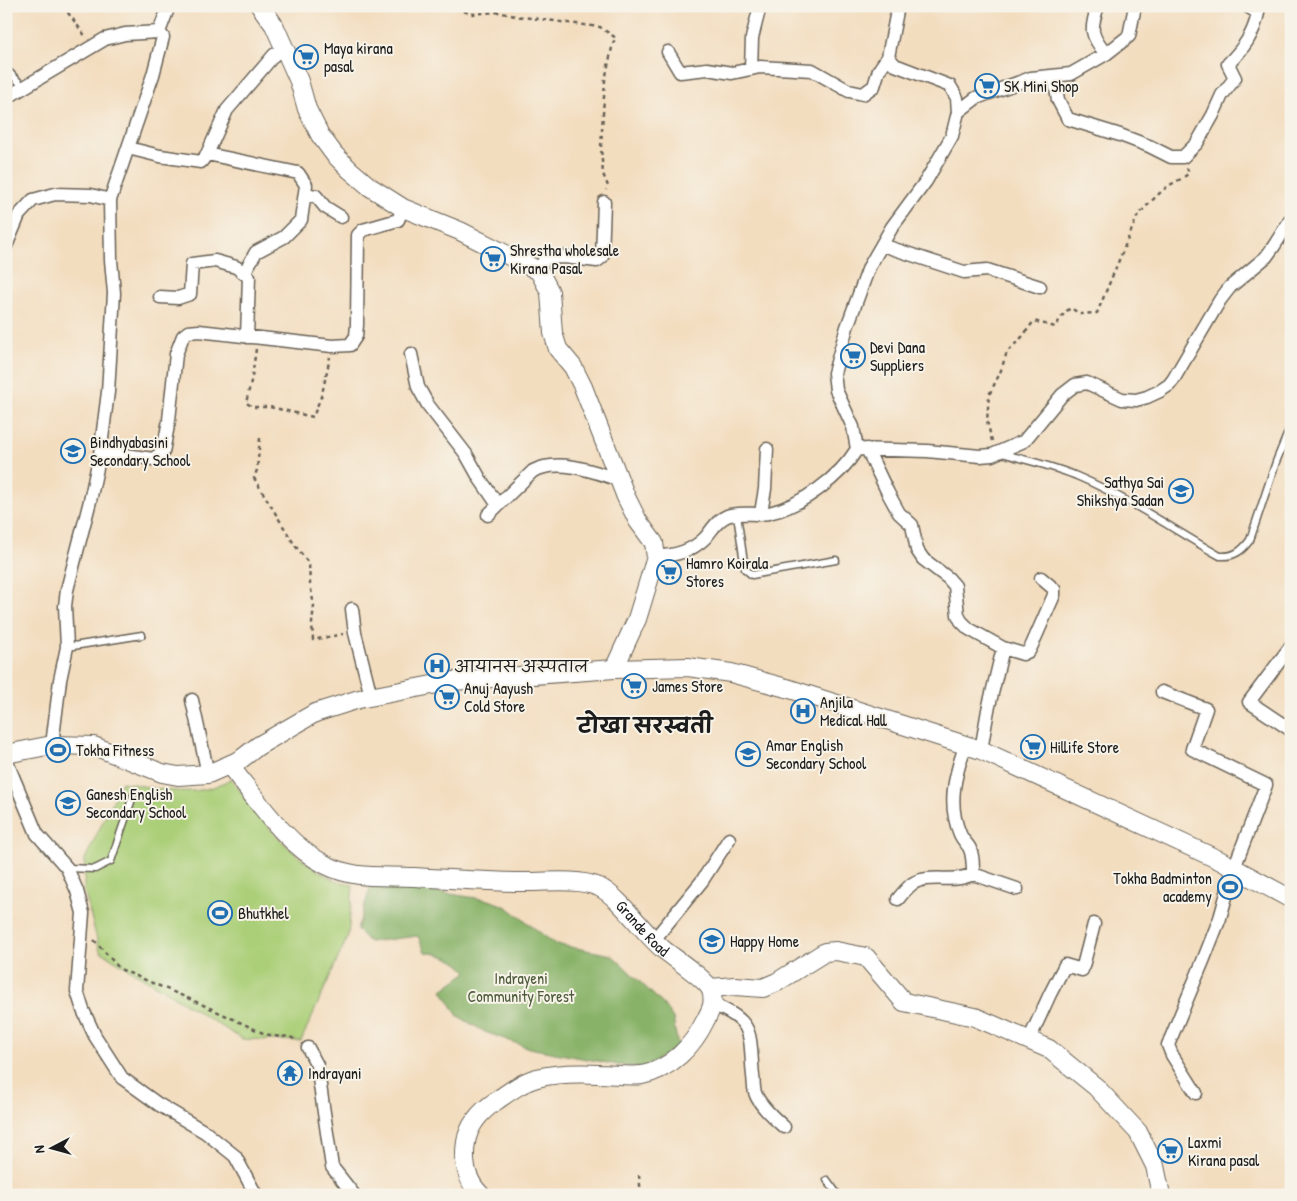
<svg xmlns="http://www.w3.org/2000/svg" width="1297" height="1201" font-family="'Patrick Hand','Playpen Sans Deva',sans-serif">
<rect width="100%" height="100%" fill="#f7f3e8"/>
<filter id="ink" filterUnits="userSpaceOnUse"><feTurbulence type="fractalNoise" baseFrequency=".02" numOctaves="2"/><feDisplacementMap in="SourceGraphic" scale="10" xChannelSelector="R" yChannelSelector="G"/><feConvolveMatrix kernelMatrix="1 2 1 2 8 2 1 2 1" color-interpolation-filters="sRGB"/></filter>
<filter id="wash" filterUnits="userSpaceOnUse"><feTurbulence type="fractalNoise" baseFrequency=".0096" numOctaves="4" result="noise"/><feDisplacementMap in="SourceGraphic" scale="20" xChannelSelector="R" yChannelSelector="G"/><feGaussianBlur stdDeviation="1.12" result="paint"/><feColorMatrix in="noise" values="0 0 0 0 0 0 0 0 0 0 0 0 0 0 0 0 0 1.4 0 .05"/><feComposite in="paint" operator="in"/></filter>
<g filter="url(#wash)">
<rect width="100%" height="100%" fill="#f3ddbf"/>
<path fill="#abcf78" stroke="#64764a" d="M231,779C259,817 288,856 331,878C338,882 346,883 353,885L348,936L301,1041L242,1039L100,951L84,890L85,859L122,782C151,787 184,797 213,787C219,785 225,782 231,779Z"/>
<path fill="#88b268" stroke="#526742" d="M372,882L489,900L507,907L555,944L612,955L663,1004L673,1018L678,1047L644,1068L618,1065L529,1048L485,1032L458,1016L442,990L467,972C457,959 441,954 425,952L418,936L369,942L357,930Z"/>
</g>
<g filter="url(#ink)">
<g fill="none" stroke-linecap="round" stroke-linejoin="round">
<defs>
<path id="lane" d="M6,69L24,87
M1002,453C1028,461 1054,466 1079,477C1128,498 1174,530 1220,556C1234,557 1242,551 1250,540L1276,462L1291,425
M737,515L745,569L752,575L836,560
M67,647L142,635
M67,868L95,869L111,861L133,796
M827,1180L838,1195"/>
<path id="street" d="M1098,6C1090,29 1090,35 1106,54
M668,52L680,72L707,69L732,73L760,67L812,70L849,91L863,94L874,86L879,70L888,57L898,6
M751,69L752,38L760,6
M1054,76L1058,100L1068,119L1120,135L1149,146L1171,157H1183L1197,143L1213,115L1222,95L1235,78L1228,64C1243,49 1254,34 1258,13L1247,6
M6,98L105,39L125,34L159,32
M958,112L976,98L1031,78L1071,74L1106,54L1129,36L1135,6
M128,148L160,156L201,162L207,154L227,110L274,55L284,47
M207,154L298,173L306,185L301,220L284,237L256,252L244,273
M305,194L316,196L325,207L341,217
M882,245L964,272L987,270L1040,287
M6,246L19,215L33,200L55,194L91,195L110,200
M539,271L545,258L564,257L597,261L602,257L604,202
M160,297L178,298L190,294L192,264L215,261L236,267L249,277L247,337
M411,354L418,387L428,405L466,454L480,479L498,505
M857,449L927,451L980,456L992,455L1024,441L1062,395L1075,385L1087,383L1122,399L1136,400L1147,397L1160,391L1169,385L1173,380L1220,300L1230,287L1266,257L1274,246L1291,219
M867,449L888,493L899,513L912,525L917,550L923,559L948,578L955,586L958,615L961,621L969,629L1003,648L988,710L981,750
M100,454H118L153,459L163,452L169,420L176,354L183,336L188,332L199,331L332,346L350,345L356,336L357,325L358,235L363,230L398,220L403,208
M761,513L765,489L767,449
M488,515L533,471C559,458 593,471 619,480
M656,557C675,555 691,552 705,538C712,530 717,520 727,516C739,511 756,516 769,513C801,506 840,477 857,449L853,427L836,390L834,373L847,327L869,267L892,227L926,181L952,136L958,112L957,98L950,86L895,65L888,57
M352,609L355,633L371,696
M1291,646L1249,702L1291,730
M1003,648L1023,654L1029,651L1032,645L1054,595V589L1041,578
M1162,692L1206,709L1192,749L1266,785L1234,868L1220,918L1203,961L1168,1045L1172,1055L1196,1093
M192,700L208,774
M52,745L60,680L67,647L65,606L67,590L90,501L100,454L108,392L114,293L111,260L110,200L153,75L163,37L159,32L169,6
M6,760L37,834L67,868L77,891L83,913L77,991L83,1010L95,1036L122,1078L158,1104L205,1132L235,1156L256,1195
M973,874L1017,889
M898,899C902,894 907,888 912,884C928,873 954,884 973,874C973,865 973,854 969,847C966,843 962,839 960,834C947,804 955,774 966,744
M653,941L702,881L729,839
M714,1005C756,1022 749,1035 753,1076C754,1081 753,1090 756,1095C761,1107 774,1118 784,1127
M1029,1040L1050,994L1065,965L1082,970L1094,924
M308,1048L317,1065L332,1167L354,1195"/>
<g id="secondary">
<path d="M260,6L274,25L299,81L307,109L320,135L334,154L350,170L370,187L403,208L460,231L539,271L550,292L553,333L558,349L573,367L583,387L626,497L638,521L654,543L656,557L637,619L614,669"/>
<path d="M6,754L52,745L94,746L162,773L178,776L208,774L240,760L258,746L315,713L359,699L453,681L614,669L688,667L731,673L790,689L981,750L1219,860L1291,899"/>
<path id="s1" d="M230,766C258,801 285,844 326,865C356,880 382,875 414,877C447,879 481,881 514,882C540,883 576,877 599,887C620,897 644,934 664,950C674,958 707,980 711,990C715,1003 711,1010 705,1021C693,1046 671,1069 642,1075C629,1077 613,1074 599,1074C579,1073 557,1073 537,1078C522,1082 509,1092 496,1101C481,1111 469,1124 466,1142C463,1161 466,1181 481,1195"/>
<path d="M710,988L735,986L763,988L777,982L825,952L836,951L866,957L904,1002L975,1017L1049,1049L1096,1087L1138,1132L1155,1166L1161,1195"/>
</g>
</defs>
<use href="#lane" stroke="#676055" stroke-width="9"/>
<use href="#street" stroke="#676055" stroke-width="15"/>
<use href="#secondary" stroke="#676055" stroke-width="20"/>
<path stroke="#676055" stroke-width="2.5" stroke-dasharray="4 4" stroke-linecap="butt" d="M63,6L86,37
M464,11L471,14L498,12L515,16L600,27L616,38L613,43L605,80L601,147L603,174L608,186L606,190
M256,349L252,377L246,403L254,407H270L313,417L322,394L330,357
M260,438L257,470L254,478L294,544L309,564L310,584L314,606L312,623L313,640L343,634
M992,441L987,421L989,395L1000,373L1007,352L1022,337L1034,321L1055,327L1065,312L1071,308L1080,314L1097,313L1137,217C1145,207 1158,194 1168,186C1175,182 1182,179 1189,173L1187,168
M94,940L120,969L199,1003L265,1034L280,1037L289,1036L297,1041
M639,1175L641,1195"/>
<use href="#lane" stroke="#fff" stroke-width="6"/>
<use href="#street" stroke="#fff" stroke-width="12"/>
<use href="#secondary" stroke="#fff" stroke-width="18"/>
</g>
</g>
<defs>
<symbol id="supermarket-ring" viewBox="-11 -11 22 22"><circle r="9.5" fill="#f7f3e8" stroke="#1f6fb2" stroke-width="1.5"/><path d="M-6-5.5h2.5l.6 2H6L4.5 2H-2.5L-4.4-4H-6ZM-1.5 3.2a1.3 1.3 0 1 0 .1 0ZM3 3.2a1.3 1.3 0 1 0 .1 0Z" fill="#1f6fb2"/></symbol>
<symbol id="school-ring" viewBox="-11 -11 22 22"><circle r="9.5" fill="#f7f3e8" stroke="#1f6fb2" stroke-width="1.5"/><path d="M0-5L7-2L0 1L-7-2ZM-4 1L0 2.5L4 1V4Q0 6-4 4Z" fill="#1f6fb2"/></symbol>
<symbol id="hospital-ring" viewBox="-11 -11 22 22"><circle r="9.5" fill="#f7f3e8" stroke="#1f6fb2" stroke-width="1.5"/><path d="M-5-5h3v3.5h4V-5h3V5h-3V1.5h-4V5h-3Z" fill="#1f6fb2"/></symbol>
<symbol id="stadium-ring" viewBox="-11 -11 22 22"><circle r="9.5" fill="#f7f3e8" stroke="#1f6fb2" stroke-width="1.5"/><path d="M0-5a6.5 5 0 1 0 0 10a6.5 5 0 1 0 0-10ZM-3.5-1.8h7v3.6h-7Z" fill="#1f6fb2"/></symbol>
<symbol id="temple-ring" viewBox="-11 -11 22 22"><circle r="9.5" fill="#f7f3e8" stroke="#1f6fb2" stroke-width="1.5"/><path d="M0-6L5-2H3V0L6.5 2.5H4V6H1.5V3h-3V6H-4V2.5H-6.5L-3 0V-2H-5Z" fill="#1f6fb2"/></symbol>
</defs>
<g fill-rule="evenodd">
<use href="#supermarket-ring" x="292" y="43" width="28" height="28"/>
<use href="#supermarket-ring" x="973" y="72" width="28" height="28"/>
<use href="#supermarket-ring" x="479" y="245" width="28" height="28"/>
<use href="#supermarket-ring" x="839" y="342" width="28" height="28"/>
<use href="#school-ring" x="59" y="437" width="28" height="28"/>
<use href="#school-ring" x="1167" y="477" width="28" height="28"/>
<use href="#supermarket-ring" x="655" y="558" width="28" height="28"/>
<use href="#hospital-ring" x="423" y="652" width="28" height="28"/>
<use href="#supermarket-ring" x="620" y="672" width="28" height="28"/>
<use href="#supermarket-ring" x="433" y="683" width="28" height="28"/>
<use href="#hospital-ring" x="789" y="697" width="28" height="28"/>
<use href="#supermarket-ring" x="1019" y="733" width="28" height="28"/>
<use href="#stadium-ring" x="44" y="736" width="28" height="28"/>
<use href="#school-ring" x="734" y="740" width="28" height="28"/>
<use href="#school-ring" x="54" y="789" width="28" height="28"/>
<use href="#stadium-ring" x="1216" y="873" width="28" height="28"/>
<use href="#stadium-ring" x="206" y="899" width="28" height="28"/>
<use href="#school-ring" x="698" y="927" width="28" height="28"/>
<use href="#temple-ring" x="276" y="1059" width="28" height="28"/>
<use href="#supermarket-ring" x="1156" y="1137" width="28" height="28"/>
</g>
<g text-anchor="middle" stroke-width="4" stroke-linejoin="round" paint-order="stroke">
<g font-size="16" fill="#1c1c1c" stroke="#f7f3e8" text-anchor="start">
<text x="324" y="54">Maya kirana<tspan x="324" dy="18">pasal</tspan></text>
<text x="1004" y="92">SK Mini Shop</text>
<text x="510" y="256">Shrestha wholesale<tspan x="510" dy="18">Kirana Pasal</tspan></text>
<text x="870" y="353">Devi Dana<tspan x="870" dy="18">Suppliers</tspan></text>
<text x="90" y="448">Bindhyabasini<tspan x="90" dy="18">Secondary School</tspan></text>
<text x="1164" y="488" text-anchor="end">Sathya Sai<tspan x="1164" dy="18">Shikshya Sadan</tspan></text>
<text x="686" y="569">Hamro Koirala<tspan x="686" dy="18">Stores</tspan></text>
<text x="454" y="672">आयानस अस्पताल</text>
<text x="652" y="692">James Store</text>
<text x="464" y="694">Anuj Aayush<tspan x="464" dy="18">Cold Store</tspan></text>
<text x="820" y="708">Anjila<tspan x="820" dy="18">Medical Hall</tspan></text>
<text x="766" y="751">Amar English<tspan x="766" dy="18">Secondary School</tspan></text>
<text x="1050" y="753">Hillife Store</text>
<text x="76" y="756">Tokha Fitness</text>
<text x="86" y="800">Ganesh English<tspan x="86" dy="18">Secondary School</tspan></text>
<text x="1212" y="884" text-anchor="end">Tokha Badminton<tspan x="1212" dy="18">academy</tspan></text>
<text x="238" y="919">Bhutkhel</text>
<text x="730" y="947">Happy Home</text>
<text x="308" y="1079">Indrayani</text>
<text x="1188" y="1148">Laxmi<tspan x="1188" dy="18">Kirana pasal</tspan></text>
</g>
<g font-size="16" fill="#1c1c1c" stroke="#f7f3e8">
<text dy="6" stroke="none"><textPath href="#s1" startOffset="475">Grande Road</textPath></text>
</g>
<g font-size="16" fill="#4e5b3c" stroke="#f7f3e8">
<text x="521" y="984">Indrayeni<tspan x="521" dy="18">Community Forest</tspan></text>
</g>
<g font-size="21" font-weight="bold" fill="#1c1c1c" stroke="#f7f3e8">
<text x="645" y="733">टोखा सरस्वती</text>
</g>
</g>
<rect width="1297" height="1201" fill="none" stroke="#f7f3e8" stroke-width="25"/>
<g transform="translate(52 1148) rotate(264)" stroke="#f7f3e8" stroke-width="4" paint-order="stroke">
<path d="M0-4L9 19L0 12L-9 19Z" fill="#1c1c1c"/>
<text y="-8" font-size="14" font-weight="bold" text-anchor="middle" fill="#1c1c1c">N</text>
</g>
</svg>
